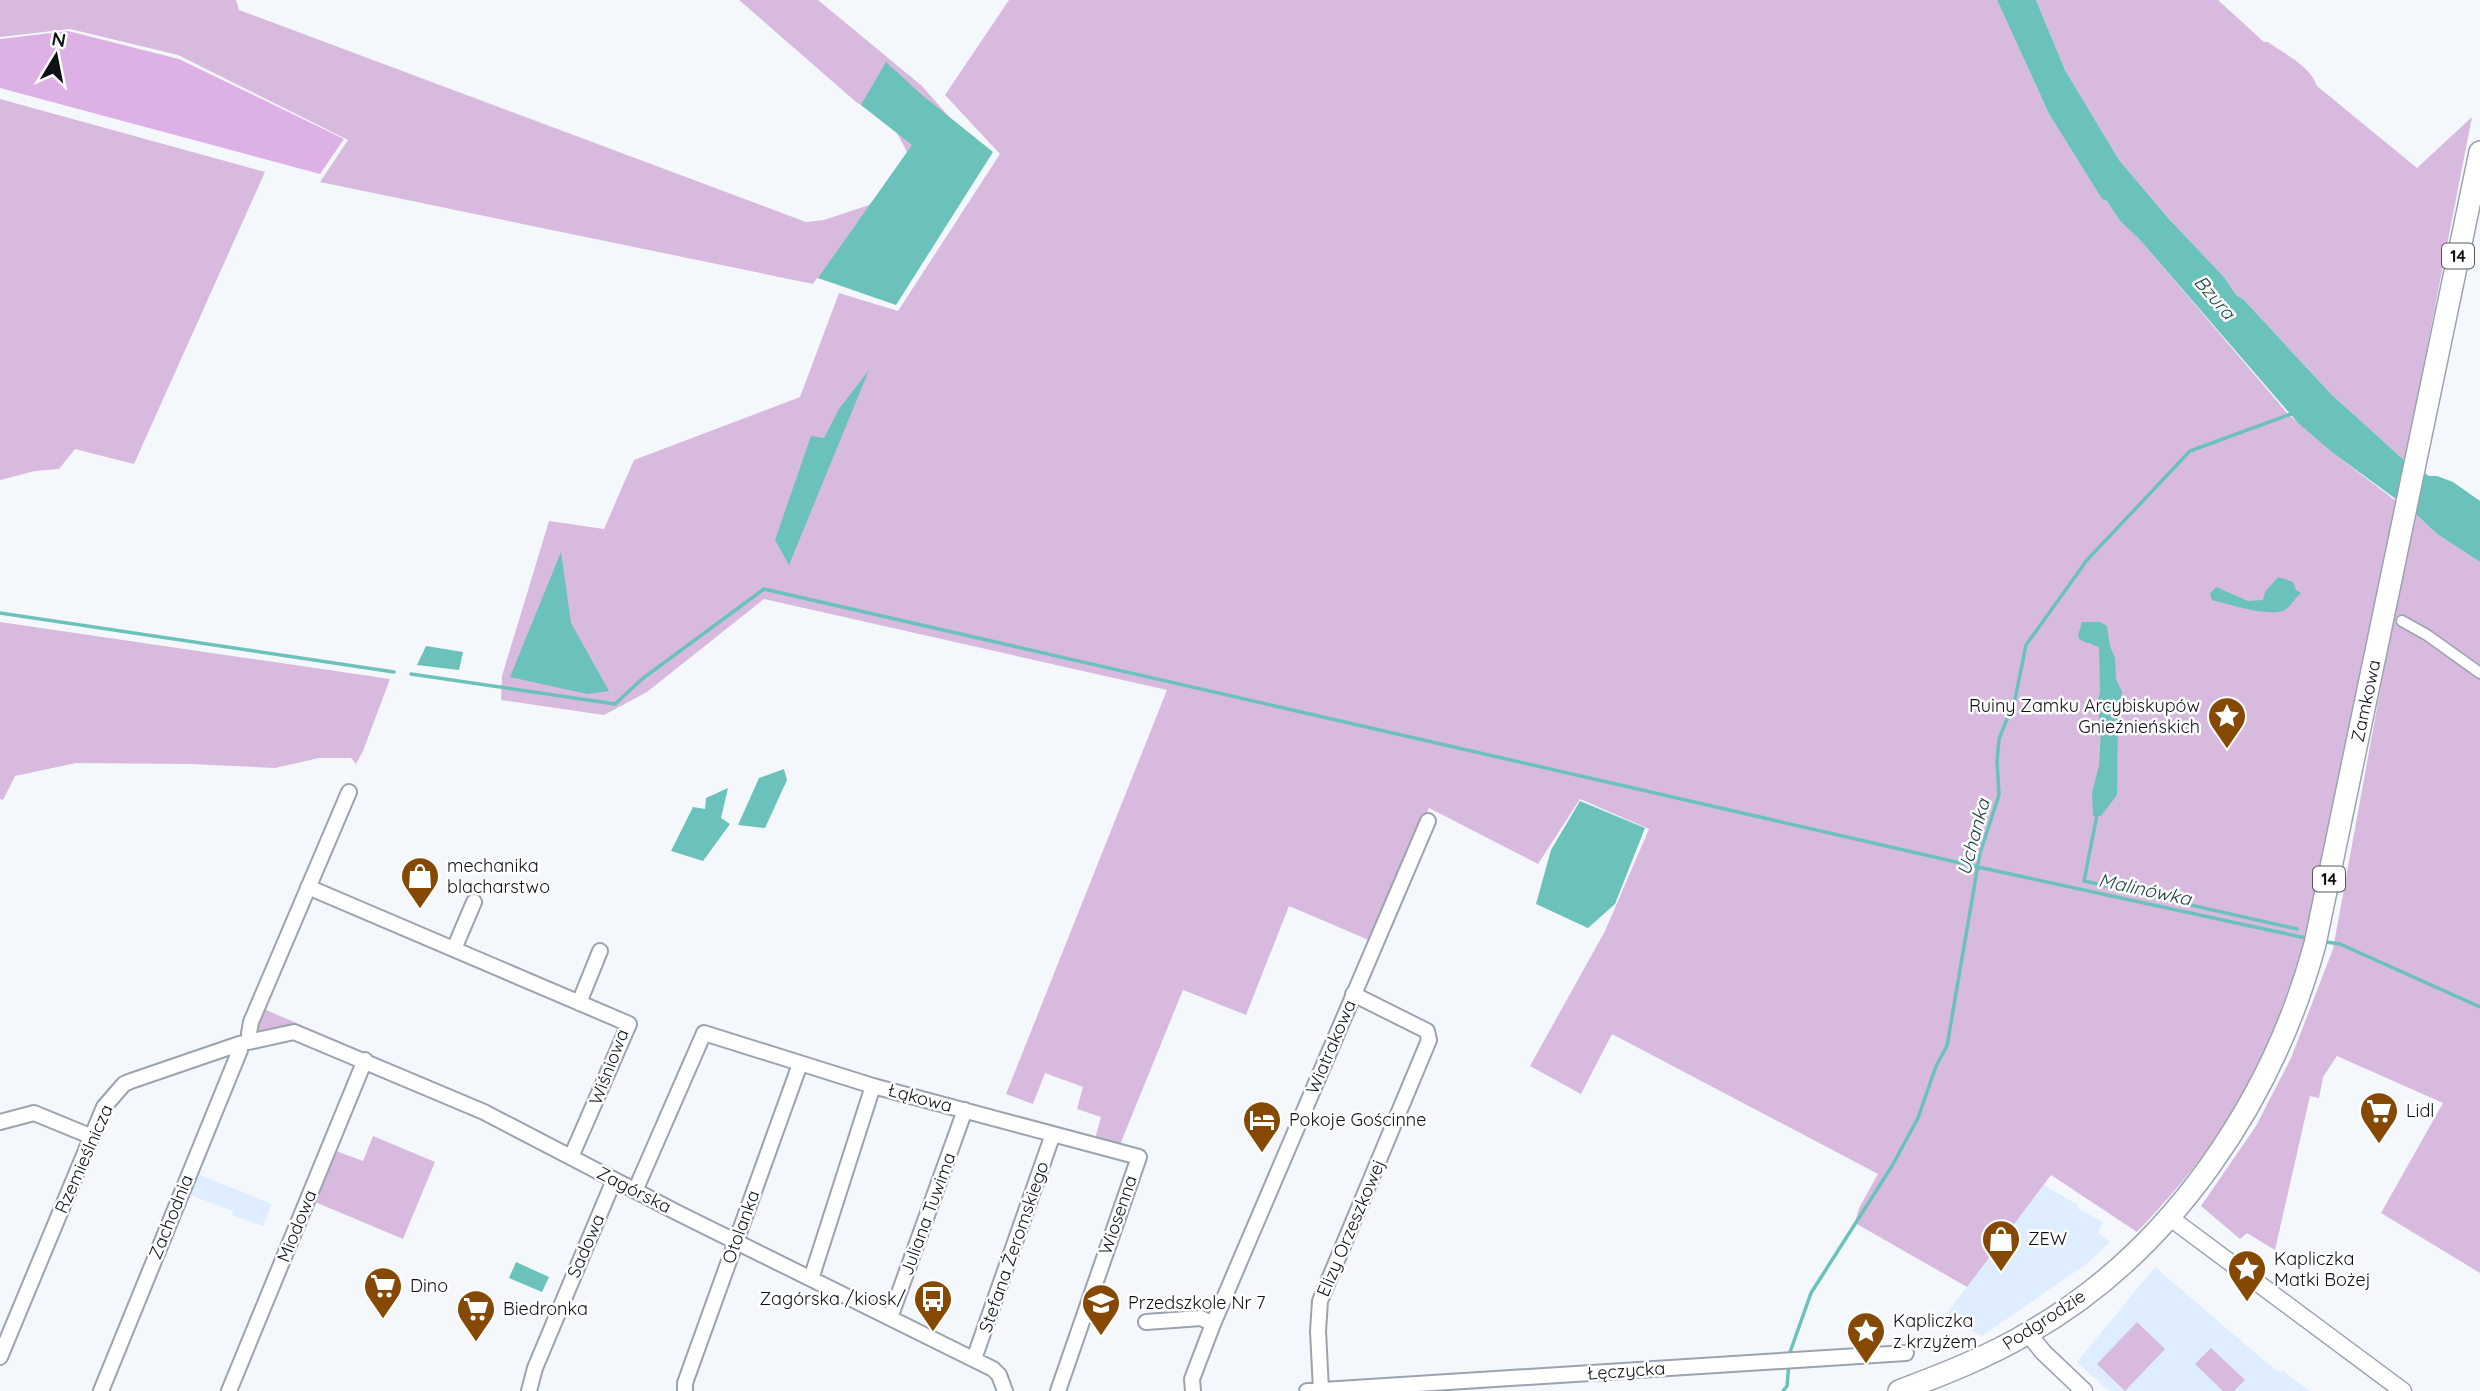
<svg xmlns="http://www.w3.org/2000/svg" width="2480" height="1391" font-family="Quicksand,sans-serif">
<rect width="100%" height="100%" fill="#f4f8fd"/>
<path fill="#deedff" d="M195,1173L272,1204L263,1226L232,1215L233,1211L187,1194Z
M2044,1185L2078,1205L2077,1208L2103,1222L2098,1233L2110,1242L2089,1262L1982,1336L1944,1317Z
M2155,1267L2261,1358L2281,1373L2283,1371L2310,1391H2109L2077,1362Z"/>
<path fill="#d8bade" d="M0,0H236L239,10L806,222L824,220L869,205L912,162L893,125L856,102L739,0H818L922,86L975,146L888,298L817,278L813,284L320,182L348,140L178,55L70,29L0,37Z
M1009,0H1997L2049,114L2102,199L2107,201L2120,221L2140,240L2288,414L2333,453L2396,501L2306,944C2300,965 2295,986 2287,1006C2253,1092 2201,1166 2137,1232L2051,1175L1967,1287L1855,1223L1859,1208L1878,1174L1612,1034L1581,1094L1530,1066L1605,931L1649,829L1580,799L1538,864L1429,808L1371,941L1289,906L1246,1015L1183,990L1119,1147L1095,1139L1101,1117L1077,1109L1083,1087L1045,1073L1033,1104L1006,1094L1167,690L764,599L647,692L604,715L501,700L502,676L549,521L604,529L634,460L800,397L839,293L898,311L1000,154L945,95Z
M2036,0H2218L2264,42H2268C2284,54 2310,65 2317,86L2417,168L2472,117L2405,461L2331,394L2244,300L2236,295L2224,277L2169,219L2119,160L2065,70Z
M0,99L265,172L134,464L75,449L59,469L35,471L0,480Z
M2415,513L2437,534L2480,562V1273L2381,1213L2443,1103L2337,1056L2323,1077L2319,1098L2310,1096L2275,1250L2247,1233L2240,1239L2201,1206L2256,1126L2291,1058L2333,949L2397,598Z
M0,622L390,679L363,751L356,764L351,758H319L275,768L189,764L76,763L15,776L3,800L0,799Z
M269,995L266,1010L468,1096L564,1145V1148L305,1031C290,1031 267,1036 255,1028Z
M373,1136L435,1162L403,1239L315,1202L336,1151L363,1161Z
M2137,1322L2165,1349L2125,1391L2097,1364Z
M2211,1348L2245,1380L2234,1391H2223L2195,1364Z"/>
<path fill="#ddb1e6" d="M68,31L179,59L344,139L320,174L0,88V39Z"/>
<path fill="#6ac2ba" d="M1997,0H2036L2065,70L2119,160L2169,219L2224,277L2236,295L2244,300L2331,394L2405,461L2429,476H2437L2453,482L2480,501V562L2437,534L2415,513L2333,453L2298,423L2140,240L2120,221L2107,201L2102,199L2049,114Z
M886,62L922,95L993,152L896,305L818,278L912,145L861,105Z
M869,370L789,565L775,540L811,436L824,438L839,409Z
M561,552L571,623L609,691L587,694L510,677Z
M2278,577L2293,582L2296,590L2301,593C2295,598 2291,606 2285,610C2273,618 2227,604 2212,600L2210,594L2216,587L2248,601L2263,600L2265,592Z
M2082,622H2100L2107,626L2110,646L2115,658L2116,679L2122,692L2118,715L2117,795L2101,816H2093L2092,793L2099,766L2101,729L2097,704L2100,692L2099,647L2080,640L2078,636Z
M426,646L463,652L459,670L417,665Z
M784,769L787,780L765,828L738,825L759,778Z
M728,788L721,818L730,824L703,861L671,851L693,807L705,809L706,798Z
M1580,801L1645,828L1615,904L1588,928L1536,904L1551,850Z
M516,1262L549,1277L542,1292L509,1278Z"/>
<g fill="none" stroke-linecap="round" stroke-linejoin="round">
<path stroke="#6ac2ba" stroke-width="3.5" d="M0,613L394,672
M411,674L615,704L642,679L764,589L1978,867L2306,938
M2097,815L2084,881L2297,929
M2326,942L2340,944L2480,1007
M1789,1355L1811,1293L1892,1166L1918,1118L1936,1066L1947,1046L1980,853L1999,795L1997,761L1999,739L2015,699L2026,645L2087,560L2190,451L2291,414
M1783,1391L1787,1386L1789,1363"/>
<defs>
<path id="pedestrian" d="M2402,621L2427,635L2480,673"/>
<path id="minor" d="M308,887L629,1024L571,1157
M454,949L474,902
M579,1003L600,951
M250,1041L249,1033L251,1022L349,792
M0,1122L34,1113L90,1136
M635,1191L704,1033L873,1086L1139,1157L1058,1391
M811,1279L873,1086
M890,1318L965,1110
M1146,1322L1201,1318L1213,1324
M0,1357L104,1107L124,1084L131,1081L239,1044L294,1032L484,1112L678,1213L993,1369L999,1375L1005,1391
M974,1359L1053,1134
M1321,1390L1318,1331L1320,1301L1429,1040L1427,1031L1353,994
M101,1391L240,1050L239,1044
M229,1391L365,1060
M529,1391L535,1368L614,1180
M685,1391V1383L800,1064
M1193,1391L1192,1379L1213,1324L1428,821
M1307,1391L1906,1353"/>
<path id="tertiary" d="M2169,1217L2403,1391
M2028,1333L2043,1352L2084,1391"/>
<path id="primary" d="M1899,1391C1944,1374 1988,1357 2030,1332C2172,1251 2273,1099 2315,944L2480,152"/>
</defs>
<use href="#pedestrian" stroke="#9aa3ae" stroke-width="13"/>
<use href="#minor" stroke="#9aa3ae" stroke-width="18"/>
<use href="#tertiary" stroke="#9aa3ae" stroke-width="19"/>
<use href="#primary" stroke="#9aa3ae" stroke-width="24"/>
<use href="#pedestrian" stroke="#fff" stroke-width="10"/>
<use href="#minor" stroke="#fff" stroke-width="14"/>
<use href="#tertiary" stroke="#fff" stroke-width="16"/>
<use href="#primary" stroke="#fff" stroke-width="21"/>
</g>
<defs>
<symbol id="sight-pin" viewBox="-11 -11 22 30"><path d="M0 17L-7.5 6A9.5 9.5 0 1 1 7.5 6Z" fill="#854903" stroke="#fff"/><path d="M0-6L1.8-2.2L6-1.7L2.9 1.2L3.7 5.4L0 3.3L-3.7 5.4L-2.9 1.2L-6-1.7L-1.8-2.2Z" fill="#fff"/></symbol>
<symbol id="shop-pin" viewBox="-11 -11 22 30"><path d="M0 17L-7.5 6A9.5 9.5 0 1 1 7.5 6Z" fill="#854903" stroke="#fff"/><path d="M-5-2.5h2.3a2.7 3.5 0 0 1 5.4 0H5L5.5 6h-11ZM-1.5-2.5h3a1.5 2.3 0 0 0-3 0Z" fill="#fff"/></symbol>
<symbol id="supermarket-pin" viewBox="-11 -11 22 30"><path d="M0 17L-7.5 6A9.5 9.5 0 1 1 7.5 6Z" fill="#854903" stroke="#fff"/><path d="M-6-5.5h2.5l.6 2H6L4.5 2H-2.5L-4.4-4H-6ZM-1.5 3.2a1.3 1.3 0 1 0 .1 0ZM3 3.2a1.3 1.3 0 1 0 .1 0Z" fill="#fff"/></symbol>
<symbol id="hotel-pin" viewBox="-11 -11 22 30"><path d="M0 17L-7.5 6A9.5 9.5 0 1 1 7.5 6Z" fill="#854903" stroke="#fff"/><path d="M-6-4.5h1.5V1H6V5H4.5V3h-9V5H-6ZM-4 0a1.8 1.8 0 1 1 3.6 0ZM.5 0V-2.5h3Q6-2.5 6 0Z" fill="#fff"/></symbol>
<symbol id="bus-pin" viewBox="-11 -11 22 30"><path d="M0 17L-7.5 6A9.5 9.5 0 1 1 7.5 6Z" fill="#854903" stroke="#fff"/><path d="M-5-6H5V4H4V6H2V4H-2V6H-4V4H-5ZM-3.5-4V0h7V-4ZM-3.5 1.2v1.5H-2V1.2ZM2 1.2v1.5H3.5V1.2Z" fill="#fff"/></symbol>
<symbol id="school-pin" viewBox="-11 -11 22 30"><path d="M0 17L-7.5 6A9.5 9.5 0 1 1 7.5 6Z" fill="#854903" stroke="#fff"/><path d="M0-5L7-2L0 1L-7-2ZM-4 1L0 2.5L4 1V4Q0 6-4 4Z" fill="#fff"/></symbol>
</defs>
<g fill-rule="evenodd">
<use href="#sight-pin" x="2205" y="694" width="44" height="60"/>
<use href="#shop-pin" x="398" y="854" width="44" height="60"/>
<use href="#supermarket-pin" x="2357" y="1089" width="44" height="60"/>
<use href="#hotel-pin" x="1240" y="1098" width="44" height="60"/>
<use href="#shop-pin" x="1979" y="1217" width="44" height="60"/>
<use href="#sight-pin" x="2225" y="1247" width="44" height="60"/>
<use href="#supermarket-pin" x="361" y="1264" width="44" height="60"/>
<use href="#bus-pin" x="911" y="1277" width="44" height="60"/>
<use href="#school-pin" x="1079" y="1281" width="44" height="60"/>
<use href="#supermarket-pin" x="454" y="1287" width="44" height="60"/>
<use href="#sight-pin" x="1844" y="1309" width="44" height="60"/>
</g>
<g text-anchor="middle" stroke-width="5" stroke-linejoin="round" paint-order="stroke">
<g fill="#fff" stroke="#56585a" stroke-width="2">
<rect x="2442" y="243.5" width="32" height="25" rx="5"/>
<rect x="2313" y="866.5" width="32" height="25" rx="5"/>
</g>
<g font-size="16" font-weight="bold" fill="#0d1014">
<text x="2458" y="262">14</text>
<text x="2329" y="885">14</text>
</g>
<g font-size="18" fill="#0d1014" stroke="#fff">
<text transform="translate(2366 701) rotate(-78)" y="6">Zamkowa</text>
<text transform="translate(1331 1047) rotate(-67)" y="6">Wiatrakowa</text>
<text transform="translate(609 1067) rotate(-69)" y="6">Wiśniowa</text>
<text transform="translate(920 1098) rotate(15)" y="6">Łąkowa</text>
<text transform="translate(84 1159) rotate(-66)" y="6">Rzemieślnicza</text>
<text transform="translate(634 1190) rotate(27)" y="6">Zagórska</text>
<text transform="translate(928 1214) rotate(-70)" y="6">Juliana Tuwima</text>
<text transform="translate(1118 1215) rotate(-71)" y="6">Wiosenna</text>
<text transform="translate(171 1217) rotate(-68)" y="6">Zachodnia</text>
<text transform="translate(297 1226) rotate(-68)" y="6">Miodowa</text>
<text transform="translate(741 1227) rotate(-70)" y="6">Otolanka</text>
<text transform="translate(1351 1228) rotate(-67)" y="6">Elizy Orzeszkowej</text>
<text transform="translate(586 1246) rotate(-67)" y="6">Sadowa</text>
<text transform="translate(1014 1247) rotate(-71)" y="6">Stefana Żeromskiego</text>
<text transform="translate(2044 1320) rotate(-33)" y="6">Podgrodzie</text>
<text transform="translate(1626 1371) rotate(-4)" y="6">Łęczycka</text>
</g>
<g font-size="18" fill="#0d1014" stroke="#fff" text-anchor="start">
<text x="2200" y="712" text-anchor="end">Ruiny Zamku Arcybiskupów<tspan x="2200" dy="21">Gnieźnieńskich</tspan></text>
<text x="447" y="872">mechanika<tspan x="447" dy="21">blacharstwo</tspan></text>
<text x="2406" y="1117">Lidl</text>
<text x="1289" y="1126">Pokoje Gościnne</text>
<text x="2028" y="1245">ZEW</text>
<text x="2274" y="1265">Kapliczka<tspan x="2274" dy="21">Matki Bożej</tspan></text>
<text x="410" y="1292">Dino</text>
<text x="906" y="1305" text-anchor="end">Zagórska /kiosk/</text>
<text x="1128" y="1309">Przedszkole Nr 7</text>
<text x="503" y="1315">Biedronka</text>
<text x="1893" y="1327">Kapliczka<tspan x="1893" dy="21">z krzyżem</tspan></text>
</g>
<g font-size="19" font-style="italic" fill="#1c4541" stroke="#fff">
<text transform="translate(2215 297) rotate(49)" y="7">Bzura</text>
<text transform="translate(1973 837) rotate(-75)" y="7">Uchanka</text>
<text transform="translate(2145 889) rotate(12)" y="7">Malinówka</text>
</g>
</g>
<g transform="translate(56 56) rotate(10)" stroke="#ffffff" stroke-width="5" paint-order="stroke">
<path d="M0-5L12 26L0 18L-12 26Z" fill="#0d1014"/>
<text y="-10" font-size="19" font-weight="bold" text-anchor="middle" fill="#0d1014">N</text>
</g>
</svg>
